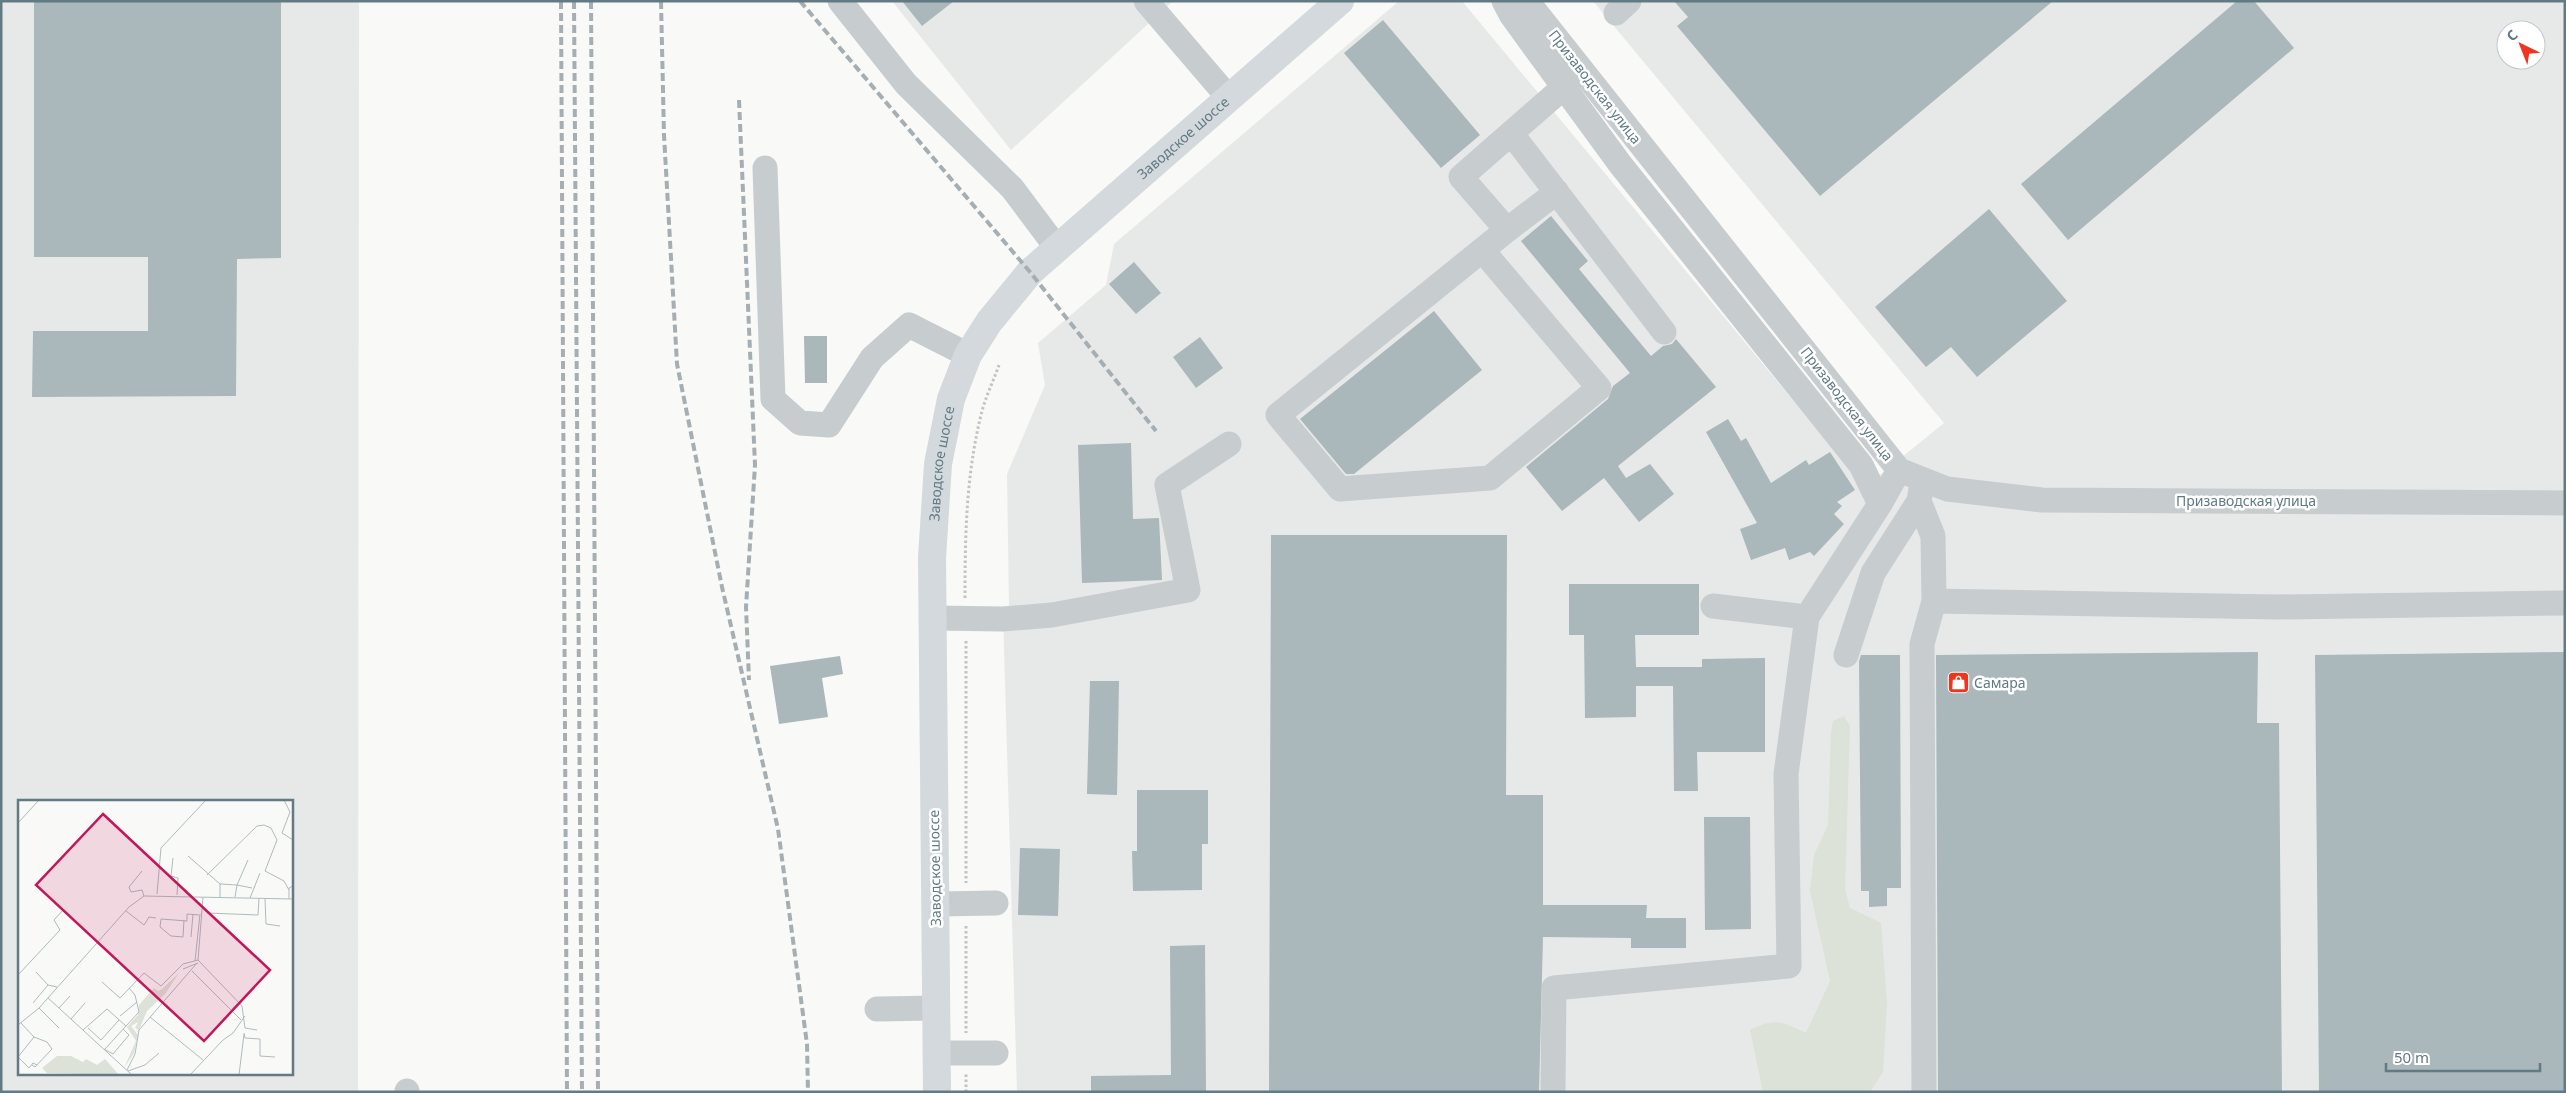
<svg xmlns="http://www.w3.org/2000/svg" width="2566" height="1093" font-family="'Noto Sans',sans-serif">
<rect width="100%" height="100%" fill="#f9f9f7"/>
<path fill="#e7e9e8" fill-rule="evenodd" d="M1,1H359L358,1092H1ZM19,802H291V1074H19Z
M892,1H1173L1011,150Z
M1399,1H1462L1865,487L1944,423L1593,1H2565V1092H1017L1003,613L1009,607L1007,474L1045,385L1038,343L1106,285L1114,244ZM2506,30H2536V60H2506Z"/>
<path fill="#dce2d7" d="M1844,716L1850,726L1845,890L1850,908L1881,923L1887,1003L1883,1072L1870,1092H1763L1750,1030C1776,1018 1781,1021 1806,1033L1830,981L1810,891L1814,855L1828,825L1831,732L1833,721Z"/>
<path fill="#aab7bb" d="M34,1H281V258L237,259L236,396L32,397L33,331H148V257H34Z
M902,1H954L922,26Z
M1674,1H2053L1820,196L1677,26L1688,17Z
M2237,1H2254L2294,48L2068,240L2021,184Z
M1383,20L1480,135L1441,168L1344,53Z
M1989,209L2067,301L1977,377L1951,347L1926,367L1875,307Z
M1551,216L1588,261L1579,269L1651,356L1663,346L1672,344L1676,339L1716,387L1618,466L1626,478L1650,464L1674,494L1639,522L1604,478L1562,511L1526,467L1608,399L1613,386L1630,373L1521,241Z
M1134,262L1161,293L1136,314L1109,284Z
M1434,311L1482,370L1354,474H1346L1300,419Z
M804,336H827V383H805Z
M1200,337L1223,368L1196,388L1173,357Z
M1728,419L1741,441L1746,438L1771,483L1806,460L1809,465L1830,452L1855,490L1837,502L1842,506L1834,514L1844,524L1814,556L1810,552L1789,560L1785,548L1751,560L1740,529L1757,523L1706,432Z
M1131,443L1133,519L1159,518L1162,580L1082,583L1078,445Z
M1271,535H1507L1506,795H1543V905H1647L1646,918H1686V948H1631V938L1543,937L1539,1092H1269Z
M1569,584H1699V635H1635L1636,667H1702V659L1765,658V752H1697L1698,791H1674L1673,686H1636V717L1585,718L1584,635H1569Z
M2258,652L2257,723H2279L2282,1092H1938L1936,655Z
M2565,652V1092H2319L2315,655Z
M1861,655H1900L1901,888H1887V906L1869,907V891H1861L1859,661Z
M840,656L843,674L822,678L828,717L779,724L770,666Z
M1090,681H1119L1117,795L1087,794Z
M1137,790H1208V844H1202V890L1133,891L1132,851H1137Z
M1704,817H1750L1751,929L1705,930Z
M1020,848L1060,849L1058,916L1018,915Z
M1205,945L1206,1092H1091V1076L1171,1075L1170,946Z"/>
<g fill="none" stroke-linecap="round" stroke-linejoin="round">
<path stroke="#c0c4c5" stroke-width="3" stroke-dasharray="2.5 2.5" stroke-linecap="butt" d="M965,598C965,536 966,476 981,415C985,398 993,382 999,365
M966,641V883
M966,926V1033
M966,1092V1074"/>
<path stroke="#c7cccf" stroke-width="25" d="M840,1L906,84L1012,188L1057,248
M1146,1L1229,98
M1504,1L1512,16L1620,164L1861,465L1880,504
M1527,1L1899,470L1947,489L2042,500L2565,503
M1616,13L1629,1
M1511,133L1664,332
M765,168L773,399L800,423L829,425L872,358L909,325L968,355
M1507,230L1557,192
M1482,250L1599,388L1490,478L1340,489L1278,415L1507,230L1461,177L1564,87
M1919,501L1933,536L1934,601L1922,644L1924,1092
M1934,601L2278,607L2565,603
M1713,606L1807,617
M933,618L1003,619L1052,615L1188,590L1167,485L1229,444
M1846,655L1873,573L1919,501L1921,489
M936,904L996,903
M877,1009L937,1008
M937,1053H996
M407,1091V1092
M1553,1092L1554,988L1789,966L1786,774L1807,617L1880,504L1899,470"/>
<path stroke="#d3d9dc" stroke-width="28" id="s1" d="M937,1092L932,558L938,464L951,399L968,355L989,322L1030,272L1340,1"/>
<path stroke="#a5aeb2" stroke-width="4" stroke-dasharray="8 4" stroke-linecap="butt" d="M561,1L567,1092
M574,1L582,1092
M591,1L598,1092
M661,1L664,135L677,364L722,587L778,829L807,1044L808,1092
M800,1L1030,272L1156,431
M739,100L755,465L746,607L749,680"/>
</g>
<defs>
<symbol id="shop-square" viewBox="-11 -11 22 22"><rect x="-9" y="-9" width="18" height="18" rx="4" fill="#ef3420" stroke="#fff"/><path d="M-5-2.5h2.3a2.7 3.5 0 0 1 5.4 0H5L5.5 6h-11ZM-1.5-2.5h3a1.5 2.3 0 0 0-3 0Z" fill="#fff"/></symbol>
</defs>
<g fill-rule="evenodd">
<use href="#shop-square" x="1946" y="670" width="25" height="25"/>
</g>
<g text-anchor="middle" stroke-width="5" stroke-linejoin="round" paint-order="stroke">
<g font-size="14" fill="#627a84" stroke="#fff">
<text transform="translate(1595 87) rotate(52)" y="5">Призаводская улица</text>
<text dy="5" stroke="none"><textPath href="#s1" startOffset="1049">Заводское шоссе</textPath></text>
<text transform="translate(1847 404) rotate(52)" y="5">Призаводская улица</text>
<text dy="5" stroke="none"><textPath href="#s1" startOffset="629">Заводское шоссе</textPath></text>
<text x="2246" y="506">Призаводская улица</text>
<text transform="translate(935 868) rotate(-91)" y="5">Заводское шоссе</text>
</g>
<g font-size="14" fill="#627a84" stroke="#fff" text-anchor="start">
<text x="1974" y="688">Самара</text>
</g>
</g>
<g transform="translate(18 800)">
<rect width="275" height="275" fill="#f9f9f7"/>
<path d="M161,173L147,194L129,211L121,230L117,228L120,222L113,226L120,235L116,253L106,268L118,241L109,227L120,215L121,205L136,188L140,191L144,189ZM39,256H53L65,262L68,259L79,265L87,259L101,275L29,273L24,268Z" fill="#dce2d7"/>
<path fill="none" stroke="#afbbbf" stroke-width="1" d="M266,0L272,12L264,33L275,40M0,23L21,0M170,56L202,84V97M155,58L153,76L160,78L159,95M230,60L219,85L234,88M124,71L111,87L113,92L124,90L126,96M189,75L239,26L246,25L253,28L259,40L247,71L266,81L271,90M202,84L219,85L217,97M139,94L143,48L188,0M185,97L180,160L224,206L227,228L239,230M232,98L242,73M247,99L248,124L262,126M271,99V88L275,86M108,111L126,125L131,117L138,118M189,113L240,115L241,98M166,120L165,137L153,136L142,127L143,119L169,121V114L181,115M173,137L175,114M177,161L182,114M165,169L180,163M174,171L223,220M18,172L30,185L39,187M0,175L42,130L36,120L45,110M84,182L102,198L126,173L143,186L165,164L180,160M30,198L114,275M15,203L30,185M21,208L41,228M41,208L52,196M102,216L119,202M132,217L185,260M53,219L67,203M3,223L16,237L0,257L11,268L15,263L19,265M0,225L21,208L111,107L126,96L275,99M108,226L121,212L117,195L111,188M70,228L83,240L101,220M65,230L89,209L108,226L87,249M226,233L227,238L242,239V256L257,257M86,249L95,254L111,235L105,229M14,265L17,267L34,249L29,242L16,237M109,270L117,254L121,230L179,163M110,271L127,265L141,253M172,275L205,240L215,233L227,216M221,275L226,234"/>
<path fill="#c2185b" fill-opacity="0.15" stroke="#c2185b" stroke-width="2.5" d="M85,14L252,170L186,241L18,85Z"/>
<rect width="275" height="275" fill="none" stroke="#627a84" stroke-width="2.5"/>
</g>
<rect width="2566" height="1093" fill="none" stroke="#627a84" stroke-width="5"/>
<g transform="translate(2521 45) rotate(317)"><circle r="24" fill="#ffffff" stroke="#c0cace"/>
<path d="M0-4L9 19L0 12L-9 19Z" fill="#ef3420"/>
<text y="-8" font-size="14" font-weight="bold" text-anchor="middle" fill="#627a84">С</text>
</g>
<path d="M2386 1063v8h154v-8" fill="none" stroke="#627a84" stroke-width="2.5"/>
<text x="2394" y="1063" font-size="15" fill="#627a84" stroke="#ffffff" stroke-width="4" paint-order="stroke">50 m</text>
</svg>
